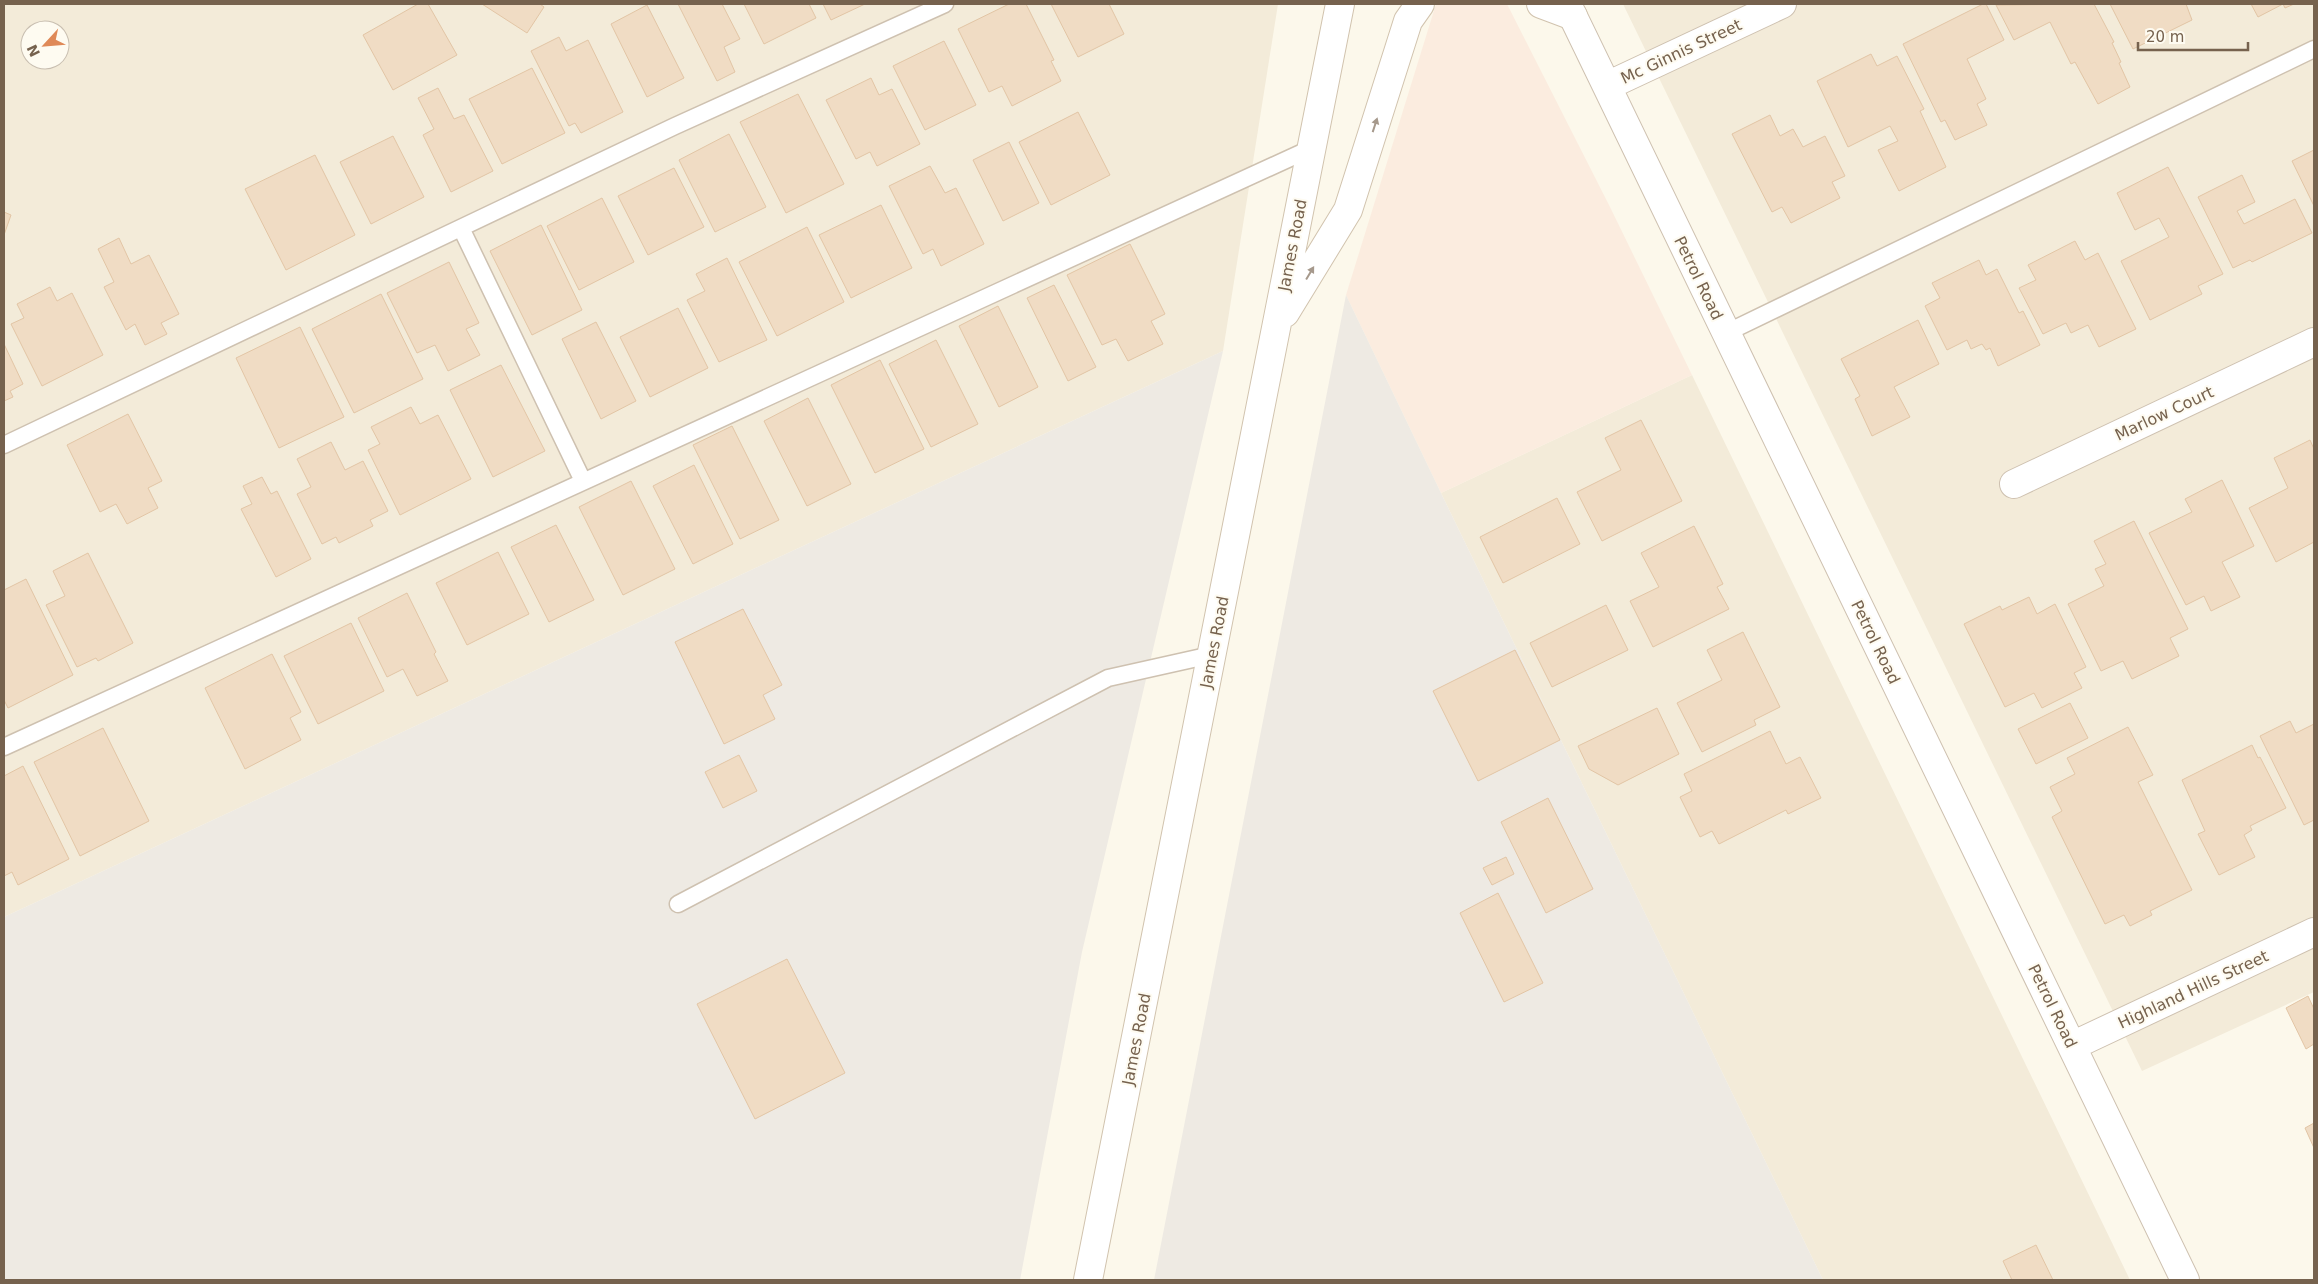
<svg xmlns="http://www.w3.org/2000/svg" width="2318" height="1284" font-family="'DejaVu Sans',sans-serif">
<rect width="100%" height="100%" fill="#fcf8eb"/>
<path fill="#f3ebd9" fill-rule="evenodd" d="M4,4H1278L1223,351L4,917ZM30,30H60V60H30Z
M1623,4H2314V992L2142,1071Z
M1692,375L2130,1280H1823L1441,493Z"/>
<path fill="#fbecdf" d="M1436,4H1507L1610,207L1692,375L1441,493L1346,295Z"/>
<path fill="#eeeae3" d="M1346,295L1441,493L1823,1280H1154Z
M1223,351L1082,952L1020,1280H4V917Z"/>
<path fill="#f0dcc4" stroke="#e2c5a5" d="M418,4H428L457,55L393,90L363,35Z
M482,4H540L544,7L527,33Z
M678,4H722L740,39L724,47L735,72L717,81Z
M744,4H809L816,18L764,44Z
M823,4H865L831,20Z
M1009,4H1026L1054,60L1051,61L1061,81L1012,106L1002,86L989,92L958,29Z
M1051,4H1109L1124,34L1078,57Z
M1983,4H1986L2004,40L1967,59L1986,99L1977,104L1987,125L1955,140L1945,120L1941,122L1903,44Z
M2094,4L2114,42L2112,43L2121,62L2119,63L2130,87L2098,104L2075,62L2071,64L2050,22L2014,40L1996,5Z
M2110,4H2186L2192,20L2133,49Z
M2251,4H2294L2285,8L2283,4L2258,17Z
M647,5L684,78L647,97L611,24Z
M559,37L566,51L588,40L623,112L581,133L575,123L569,126L531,51Z
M944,41L976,105L925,130L893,66Z
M1871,54L1877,66L1897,56L1924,109L1920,111L1946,167L1899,191L1878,150L1898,141L1890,126L1848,147L1817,81Z
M532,68L565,133L502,164L469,99Z
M871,78L879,95L892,89L920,144L877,166L870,152L856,159L826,100Z
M438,88L454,119L464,115L493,171L451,192L423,135L434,129L418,98Z
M798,94L844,184L786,213L740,122Z
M1078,112L1110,175L1051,205L1019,142Z
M1770,115L1780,136L1793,129L1803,147L1825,136L1845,176L1832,182L1840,198L1791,223L1782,207L1772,212L1732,134Z
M729,134L766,207L715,232L679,160Z
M393,136L424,197L371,224L340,162Z
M1009,142L1039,203L1003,221L973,160Z
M2314,150V206L2292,161Z
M315,155L355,235L286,270L245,189Z
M930,166L945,193L956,188L984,244L941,266L933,249L923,254L889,186Z
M2168,167L2223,274L2198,286L2202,294L2150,320L2121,261L2169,237L2159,218L2135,230L2117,193Z
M674,168L704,227L648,255L618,196Z
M2242,175L2255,202L2237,211L2244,224L2295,199L2312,233L2252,262L2250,260L2233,268L2198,197Z
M602,198L634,262L579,290L547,226Z
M881,205L912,268L851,298L819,235Z
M4,212L11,215L4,235Z
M541,225L582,310L532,335L490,251Z
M807,227L844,302L777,336L739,262Z
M119,238L131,264L149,255L179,314L161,323L167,334L145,345L135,324L126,330L104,287L114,282L98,249Z
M2075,241L2085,260L2098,253L2136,329L2099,347L2088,325L2071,333L2066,323L2043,334L2019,288L2036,280L2028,265Z
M1130,244L1165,314L1151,321L1163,344L1128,361L1116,339L1102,345L1067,275Z
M727,258L767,340L719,362L687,300L705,291L696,274Z
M1979,260L1986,275L1997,269L2019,313L2023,311L2040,345L1998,366L1990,348L1986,350L1982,344L1971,349L1967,340L1947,350L1925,306L1940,298L1932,283Z
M449,262L479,323L466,329L480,355L448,371L435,345L417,353L387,293Z
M1054,285L1096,367L1068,381L1027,298Z
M50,287L57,301L72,293L103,355L42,386L11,324L24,318L17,304Z
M381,294L423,379L354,413L312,329Z
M998,306L1038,387L999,407L959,326Z
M678,308L708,368L650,397L620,337Z
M1918,320L1939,364L1894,387L1910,417L1872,436L1855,399L1860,396L1841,359Z
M596,322L636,401L601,419L562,339Z
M300,327L344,417L279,448L236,358Z
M936,340L978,424L931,447L889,364Z
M4,344L23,384L10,391L13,397L4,401Z
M880,360L924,449L875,473L831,385Z
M501,365L545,451L493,477L450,390Z
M808,398L851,484L807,506L764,421Z
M411,407L420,424L438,415L471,479L400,515L368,450L380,444L371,427Z
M128,414L162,481L148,488L158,508L127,524L116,504L100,512L67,445Z
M1641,420L1682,501L1602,541L1577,492L1621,470L1605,438Z
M732,426L779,520L740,539L693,445Z
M2310,440L2314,449V542L2276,562L2249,508L2288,488L2274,458Z
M331,442L345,470L363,461L388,511L370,520L373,526L339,543L336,537L322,544L297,494L311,487L297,459Z
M694,465L733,544L693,564L653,486Z
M262,477L271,494L277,491L311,559L276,577L241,509L252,504L243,486Z
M2222,480L2254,546L2222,562L2240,597L2211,611L2204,596L2186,605L2149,533L2192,512L2185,499Z
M631,481L675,569L623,595L579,507Z
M1557,498L1580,544L1503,583L1480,537Z
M2134,521L2188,629L2170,638L2179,656L2132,679L2123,661L2101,671L2068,604L2104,586L2095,569L2106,564L2094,541Z
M556,525L594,600L549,622L511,547Z
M1694,526L1723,584L1717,587L1729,609L1653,647L1630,601L1659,587L1641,553Z
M498,552L529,614L467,645L436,583Z
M88,553L133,643L98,661L96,658L77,667L46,605L65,596L53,571Z
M26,579L73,675L8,708L4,700V590Z
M407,593L436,652L434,654L448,681L417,696L403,669L387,677L358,618Z
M2029,597L2037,614L2055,604L2086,667L2074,673L2082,688L2042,708L2034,693L2005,707L1964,624L2000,606L2002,610Z
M1606,605L1628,650L1552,687L1530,643Z
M743,609L782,685L763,695L775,719L724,744L675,642Z
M351,623L384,691L318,724L284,656Z
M1743,632L1780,707L1754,720L1756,725L1702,752L1677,703L1722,680L1707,650Z
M1515,650L1560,740L1478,781L1433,691Z
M272,654L301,712L290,718L301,740L245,769L205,688Z
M2070,703L2088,738L2036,764L2018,729Z
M1657,708L1679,754L1618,785L1589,769L1578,746Z
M2290,721L2296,733L2314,724V820L2304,825L2260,736Z
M2128,727L2153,775L2138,782L2192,890L2150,911L2152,915L2130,926L2124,915L2105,924L2052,817L2062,811L2050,787L2075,774L2067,758Z
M103,728L149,821L80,856L34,762Z
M1770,731L1786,764L1800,757L1821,798L1788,814L1786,810L1719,844L1712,831L1700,837L1680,797L1692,791L1684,774Z
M2252,745L2258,758L2260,757L2286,808L2250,826L2252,830L2244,835L2255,857L2219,875L2198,834L2205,831L2182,780Z
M739,755L757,791L723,808L705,772Z
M23,766L69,859L18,885L12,872L4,876V776Z
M1548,798L1593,889L1546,913L1501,822Z
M1506,857L1514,874L1492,885L1483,868Z
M1498,893L1543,983L1504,1002L1460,913Z
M787,959L845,1073L755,1119L697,1004Z
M2308,996L2314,1009V1044L2306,1049L2286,1008Z
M2314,1123V1148L2305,1128Z
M2036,1245L2053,1280H2012L2003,1261Z"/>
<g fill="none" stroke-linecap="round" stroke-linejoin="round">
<defs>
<path id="lane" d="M461,228L583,481
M1726,333L2314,49
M4,445L675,126L945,4
M4,747L1312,148
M678,904L1108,678L1211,655"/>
<path id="street" d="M1567,4L2185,1280
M1607,86L1782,4
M2014,484L2314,342
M2072,1046L2314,932"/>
<path id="secondary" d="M1541,4L1573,16
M1285,313L1348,210L1408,21L1420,4
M1088,1280L1340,4"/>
</defs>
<use href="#lane" stroke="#cec1b0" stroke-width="19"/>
<use href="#street" stroke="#cec1b0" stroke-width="30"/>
<use href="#secondary" stroke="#d1c3ae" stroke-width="30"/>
<use href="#lane" stroke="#fff" stroke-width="16"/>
<use href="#street" stroke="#fff" stroke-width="28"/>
<use href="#secondary" stroke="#fff" stroke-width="28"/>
</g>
<defs><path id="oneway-solid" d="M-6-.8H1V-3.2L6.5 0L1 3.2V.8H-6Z" transform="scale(1.25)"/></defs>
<g fill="#a6998c">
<use href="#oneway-solid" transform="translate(1375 125) rotate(-72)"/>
<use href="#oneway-solid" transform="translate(1310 273) rotate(-59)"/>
</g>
<g text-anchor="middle" stroke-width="4" stroke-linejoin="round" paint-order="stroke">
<g font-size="16" fill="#76624e" stroke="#fefbf1">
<text transform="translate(1681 51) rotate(-25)" y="6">Mc Ginnis Street</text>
<text transform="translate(1292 245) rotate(-79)" y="6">James Road</text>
<text transform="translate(1699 278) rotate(64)" y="6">Petrol Road</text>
<text transform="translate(2164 413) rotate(-25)" y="6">Marlow Court</text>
<text transform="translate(1214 642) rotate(-79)" y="6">James Road</text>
<text transform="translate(1876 642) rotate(64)" y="6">Petrol Road</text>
<text transform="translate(2193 989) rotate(-25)" y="6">Highland Hills Street</text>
<text transform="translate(2053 1006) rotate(64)" y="6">Petrol Road</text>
<text transform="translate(1136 1039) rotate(-79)" y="6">James Road</text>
</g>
</g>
<rect width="2318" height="1284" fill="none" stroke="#76624e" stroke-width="10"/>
<g transform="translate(45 45) rotate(244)"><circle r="24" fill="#fefbf1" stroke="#c8beb0"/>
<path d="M0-4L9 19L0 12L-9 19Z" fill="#df8957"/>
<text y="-8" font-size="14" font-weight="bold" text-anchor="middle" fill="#76624e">N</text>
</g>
<path d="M2138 42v8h110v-8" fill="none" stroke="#76624e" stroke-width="2.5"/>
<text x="2146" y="42" font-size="15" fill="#76624e" stroke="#fefbf1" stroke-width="4" paint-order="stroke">20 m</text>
</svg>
